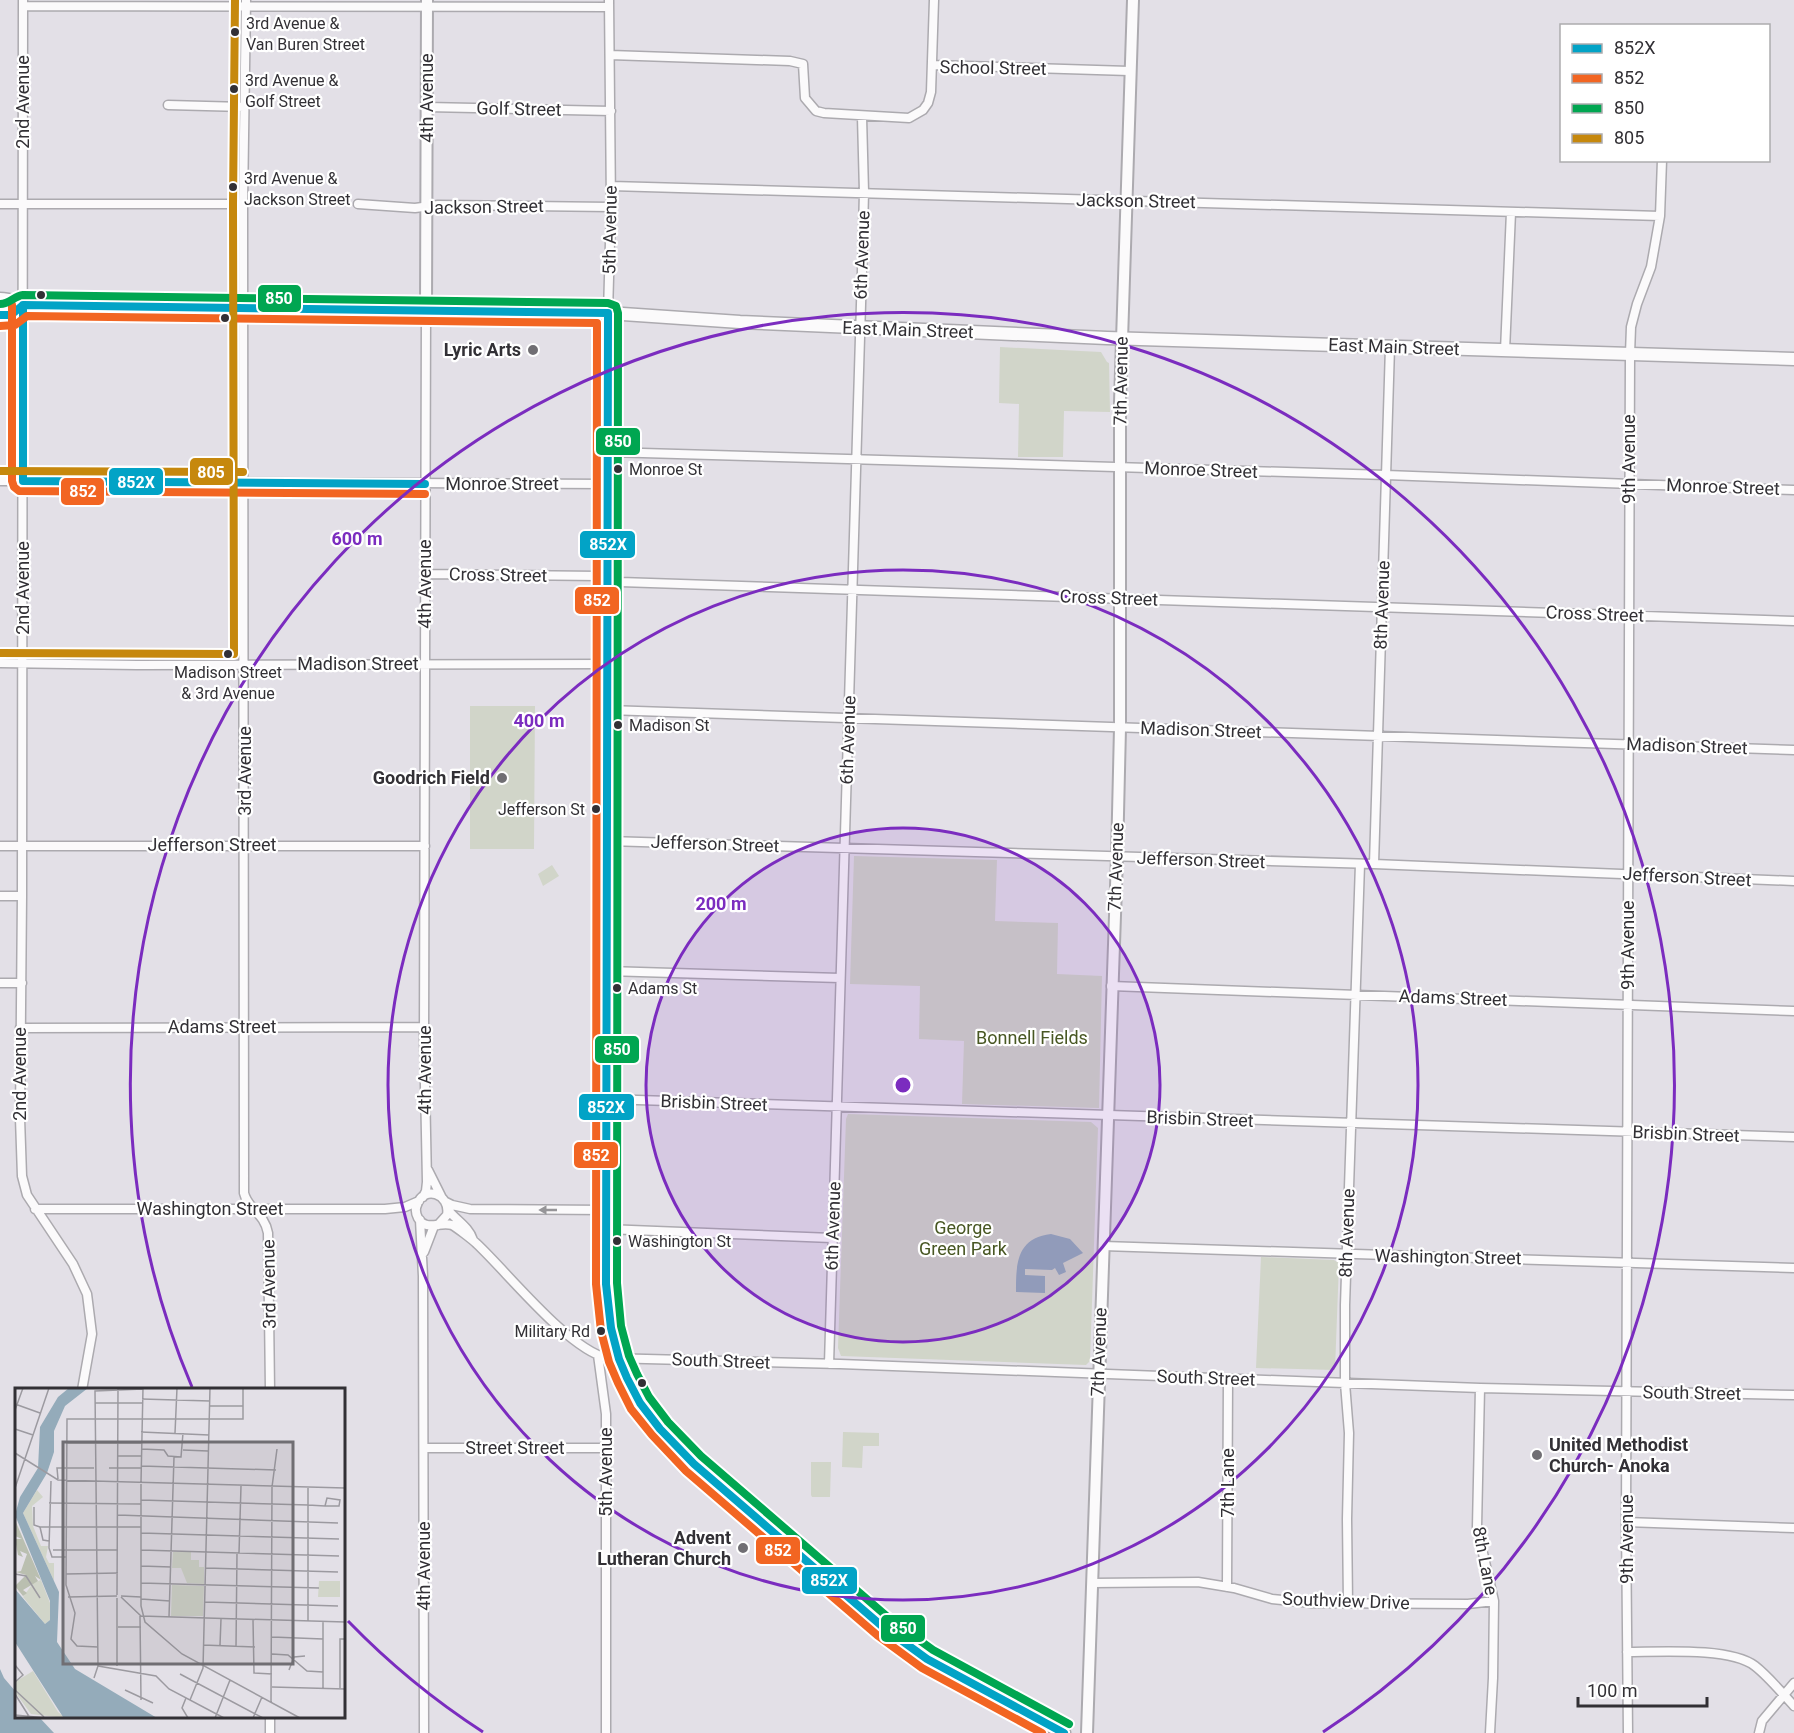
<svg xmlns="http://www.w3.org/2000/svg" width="1794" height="1733" font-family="Roboto,sans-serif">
<rect width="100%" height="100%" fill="#e3e0e7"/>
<path fill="#d1d5c9" d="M1000,347L1101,352L1107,362L1109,363L1110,412L1064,411L1063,457H1018L1019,404L999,403Z
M470,706H535L534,849H470Z
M854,856L997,860L995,921L1058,923L1057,974L1102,976L1099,1108L962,1104L964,1041L919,1039L920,986L850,984Z
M552,865L559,876L543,886L538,874Z
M848,1114L1091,1122L1098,1128L1090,1361L1086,1365L841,1356L838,1348L846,1119Z
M1261,1257L1334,1260L1339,1263L1335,1370L1256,1368Z
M843,1432L879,1433V1446H863L862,1468L842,1467Z
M811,1462H831L830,1497H812L811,1495Z"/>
<path fill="#94abba" d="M1051,1234L1070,1239L1083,1253L1063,1263L1066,1272L1059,1275L1055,1268L1052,1270L1025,1269V1275L1045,1276V1293L1016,1292C1016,1265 1016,1238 1051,1234Z
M0,1669L4,1678L16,1692V1716L39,1717L54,1733H0Z"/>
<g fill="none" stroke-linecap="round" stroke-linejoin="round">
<defs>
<path id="minor" d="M23,0L22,896L20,1118L22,1176L27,1195L73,1264L87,1294L92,1334L82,1390
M246,0L243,204L244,1193C248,1210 264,1212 268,1233L270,1390
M23,6L609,7
M610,55L790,61L803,64L805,98L816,111L824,113L909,118L923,110L928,103L931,92L934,0
M932,65L1129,71
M168,105L244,107
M427,107L611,111
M611,186L1660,216
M0,204H243
M358,204L415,208L438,205L611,207
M608,313L611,207L609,0
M1505,351L1511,212
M608,452L1386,475L1794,490
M0,481L608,484
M425,574L599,576L620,582L1794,621
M0,663L137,665L608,664
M608,710L1794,750
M608,841L1374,864L1794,881
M0,846H425
M1374,864L1390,347
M0,896H22
M607,971L840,978
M0,983H22
M1111,986L1794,1011
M20,1028L424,1027
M606,1099L1794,1137
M428,1170L441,1196
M423,1197L426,1191L427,1182L424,1037L426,310
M446,1202L452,1205L470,1209L606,1210
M35,1209H385L405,1207L419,1201
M448,1210C456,1220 469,1227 473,1240
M420,1220L423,1276L424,1733
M438,1225L447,1215C451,1193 423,1185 417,1205C415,1209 416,1214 418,1218C426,1232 440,1221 452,1225C456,1227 473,1240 477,1244C508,1273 568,1349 607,1358L840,1364L1480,1388L1794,1395
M606,1229L832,1238
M1103,1246L1794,1268
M424,1252L434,1226
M598,1355L606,1414V1733
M829,1364L862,271L864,192L862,117
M1480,1388L1477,1527L1494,1601L1493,1678L1490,1733
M424,1448H606
M1626,1522L1794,1528
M1093,1583L1198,1582L1234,1588L1272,1599L1312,1603L1468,1604L1494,1601
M1227,1587L1228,1379
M1348,1603L1347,1519L1349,1433L1345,1383V1305L1360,864
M1627,1652C1659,1652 1730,1647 1755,1666C1769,1677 1782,1693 1794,1706
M270,1716V1733
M1628,1733L1626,1522L1630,354L1631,327L1637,304L1651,267L1660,216L1662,160
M1759,1733L1762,1721L1794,1683"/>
<path id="tertiary" d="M426,310L427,0
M1087,1733L1117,857L1120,728V402L1133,0"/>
<path id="secondary" d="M0,299C13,299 23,305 36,306L244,307L608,313L740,322L1107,338L1794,359
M608,313L606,1284L611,1328L619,1359L627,1378L640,1403L660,1429L694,1464L883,1627L927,1659L1064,1733
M0,315H11L23,305"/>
</defs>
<use href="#minor" stroke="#acaaaf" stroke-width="11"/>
<use href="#tertiary" stroke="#acaaaf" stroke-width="14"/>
<use href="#secondary" stroke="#acaaaf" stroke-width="15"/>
<use href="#minor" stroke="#fbfafb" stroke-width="8"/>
<use href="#tertiary" stroke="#fbfafb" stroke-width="10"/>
<use href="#secondary" stroke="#fbfafb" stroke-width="12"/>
<defs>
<path id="bus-1" d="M23,305V481L425,484
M0,315H11L23,305L608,313L606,1284L611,1328L619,1359L627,1378L640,1403L660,1429L694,1464L883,1627L927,1659L1064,1733"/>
<path id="bus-2" d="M12,305V481L14,487L19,491L425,494
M0,326L15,325L27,316L597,323L596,1284L601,1331L609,1362L618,1383L631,1409L652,1435L686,1471L877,1635L922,1668L1042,1733"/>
<path id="bus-3" d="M0,304C10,304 14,296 23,295L608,303L616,306L618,313L617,1283L621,1326L629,1356L637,1374L649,1397L668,1422L701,1456L890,1619L933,1650L1069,1724"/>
<path id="bus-4" d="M0,471L243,472
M0,653L234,654L233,204L235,0"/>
</defs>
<use href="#bus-1" stroke="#fff" stroke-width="12"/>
<use href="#bus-2" stroke="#fff" stroke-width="12"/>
<use href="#bus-3" stroke="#fff" stroke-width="12"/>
<use href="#bus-4" stroke="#fff" stroke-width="12"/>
<use href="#bus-1" stroke="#02a3c6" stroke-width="8"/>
<use href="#bus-2" stroke="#f26522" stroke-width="8"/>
<use href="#bus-3" stroke="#00a651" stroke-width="8"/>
<use href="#bus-4" stroke="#c6880d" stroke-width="8"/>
</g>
<defs><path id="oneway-solid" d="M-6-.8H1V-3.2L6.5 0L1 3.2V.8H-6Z" transform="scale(1.5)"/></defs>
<use fill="#969598" href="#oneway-solid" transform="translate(548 1210) rotate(-180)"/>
<circle cx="903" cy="1085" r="257" fill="#7b2cbf" fill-opacity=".12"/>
<g fill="none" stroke="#7b2cbf" stroke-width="3">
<circle cx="903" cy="1085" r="257"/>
<circle cx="903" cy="1085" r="515"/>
<path d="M483 1732A772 772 0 0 1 348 1621M192 1387A772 772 0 1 1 1323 1732"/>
</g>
<g fill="#323035" stroke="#fff" stroke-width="2">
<circle cx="235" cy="32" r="5"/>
<circle cx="234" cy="89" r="5"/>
<circle cx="233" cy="187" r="5"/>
<circle cx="41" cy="295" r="5"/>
<circle cx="225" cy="318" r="5"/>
<circle cx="618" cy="469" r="5"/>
<circle cx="228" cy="654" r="5"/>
<circle cx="618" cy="725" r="5"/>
<circle cx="596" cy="809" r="5"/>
<circle cx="617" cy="988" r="5"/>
<circle cx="617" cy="1241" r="5"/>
<circle cx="601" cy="1331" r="5"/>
<circle cx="642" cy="1383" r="5"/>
</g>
<g fill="#706e73" stroke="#fff" stroke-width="2">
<circle cx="533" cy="350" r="6"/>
<circle cx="502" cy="778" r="6"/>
<circle cx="1537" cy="1455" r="6"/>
<circle cx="743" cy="1548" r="6"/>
</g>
<g text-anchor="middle" stroke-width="4.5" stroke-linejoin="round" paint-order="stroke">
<g font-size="16" fill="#323035" stroke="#fff" text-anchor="start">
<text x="246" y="29">3rd Avenue &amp;<tspan x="246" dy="21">Van Buren Street</tspan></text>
<text x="245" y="86">3rd Avenue &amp;<tspan x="245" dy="21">Golf Street</tspan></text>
<text x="244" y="184">3rd Avenue &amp;<tspan x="244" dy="21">Jackson Street</tspan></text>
<text x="629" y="475">Monroe St</text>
<text x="228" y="678" text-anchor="middle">Madison Street<tspan x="228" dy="21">&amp; 3rd Avenue</tspan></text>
<text x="629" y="731">Madison St</text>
<text x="585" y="815" text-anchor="end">Jefferson St</text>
<text x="628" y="994">Adams St</text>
<text x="628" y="1247">Washington St</text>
<text x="590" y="1337" text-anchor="end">Military Rd</text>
</g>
<g font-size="18" fill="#323035" stroke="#fff">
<text transform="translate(993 68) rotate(1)" y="6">School Street</text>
<text transform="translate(427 98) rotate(-90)" y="6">4th Avenue</text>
<text transform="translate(23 102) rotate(-90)" y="6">2nd Avenue</text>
<text transform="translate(519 109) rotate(1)" y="6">Golf Street</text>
<text transform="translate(1136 201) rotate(1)" y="6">Jackson Street</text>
<text transform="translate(484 207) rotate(-1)" y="6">Jackson Street</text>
<text transform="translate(610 230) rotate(-89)" y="6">5th Avenue</text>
<text transform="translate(862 255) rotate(-88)" y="6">6th Avenue</text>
<text transform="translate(908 330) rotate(2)" y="6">East Main Street</text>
<text transform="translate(1394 347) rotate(2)" y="6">East Main Street</text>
<text transform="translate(1121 381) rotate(-89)" y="6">7th Avenue</text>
<text transform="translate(1629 459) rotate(-90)" y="6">9th Avenue</text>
<text transform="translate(1201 470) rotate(2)" y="6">Monroe Street</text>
<text x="502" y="490">Monroe Street</text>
<text transform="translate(1723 487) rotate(2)" y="6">Monroe Street</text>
<text transform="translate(498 575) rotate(1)" y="6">Cross Street</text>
<text transform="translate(425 584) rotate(-90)" y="6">4th Avenue</text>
<text transform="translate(23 588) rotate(-90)" y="6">2nd Avenue</text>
<text transform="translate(1109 598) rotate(2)" y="6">Cross Street</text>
<text transform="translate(1382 605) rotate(-88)" y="6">8th Avenue</text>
<text transform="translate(1595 614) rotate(2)" y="6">Cross Street</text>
<text x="358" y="670">Madison Street</text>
<text transform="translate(1201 730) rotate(2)" y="6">Madison Street</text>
<text transform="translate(848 740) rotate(-88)" y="6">6th Avenue</text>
<text transform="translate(1687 746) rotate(2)" y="6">Madison Street</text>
<text transform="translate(245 771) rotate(-90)" y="6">3rd Avenue</text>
<text transform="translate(715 844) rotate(2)" y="6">Jefferson Street</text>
<text x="212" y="851">Jefferson Street</text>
<text transform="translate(1201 860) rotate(2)" y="6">Jefferson Street</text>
<text transform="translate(1116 867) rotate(-88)" y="6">7th Avenue</text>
<text transform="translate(1687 877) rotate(3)" y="6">Jefferson Street</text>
<text transform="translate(1628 945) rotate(-90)" y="6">9th Avenue</text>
<text transform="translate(1453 998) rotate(2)" y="6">Adams Street</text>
<text x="222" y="1033">Adams Street</text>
<text transform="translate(425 1070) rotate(-90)" y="6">4th Avenue</text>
<text transform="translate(20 1074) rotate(-90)" y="6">2nd Avenue</text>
<text transform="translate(714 1103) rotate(2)" y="6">Brisbin Street</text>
<text transform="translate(1200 1119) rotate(2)" y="6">Brisbin Street</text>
<text transform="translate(1686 1134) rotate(2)" y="6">Brisbin Street</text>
<text x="210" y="1215">Washington Street</text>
<text transform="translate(833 1226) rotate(-88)" y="6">6th Avenue</text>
<text transform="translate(1347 1233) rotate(-88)" y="6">8th Avenue</text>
<text transform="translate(1448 1257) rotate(1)" y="6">Washington Street</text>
<text transform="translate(269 1284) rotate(-91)" y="6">3rd Avenue</text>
<text transform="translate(1099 1352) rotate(-88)" y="6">7th Avenue</text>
<text transform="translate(721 1361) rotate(2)" y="6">South Street</text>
<text transform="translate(1206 1378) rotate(2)" y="6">South Street</text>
<text transform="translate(1692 1393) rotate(1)" y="6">South Street</text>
<text x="515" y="1454">Street Street</text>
<text transform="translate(606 1472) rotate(-90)" y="6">5th Avenue</text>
<text transform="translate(1228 1483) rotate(-90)" y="6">7th Lane</text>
<text transform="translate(1627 1539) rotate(-90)" y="6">9th Avenue</text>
<text transform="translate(1485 1561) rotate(79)" y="6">8th Lane</text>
<text transform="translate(424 1566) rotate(-90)" y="6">4th Avenue</text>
<text transform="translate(1346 1601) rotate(2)" y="6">Southview Drive</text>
</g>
<g font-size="18" font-weight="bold" fill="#323035" stroke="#fff" text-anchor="end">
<text x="521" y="356">Lyric Arts</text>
<text x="490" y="784">Goodrich Field</text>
<text x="1549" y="1451" text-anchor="start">United Methodist<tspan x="1549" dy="21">Church- Anoka</tspan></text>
<text x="731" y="1544">Advent<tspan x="731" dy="21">Lutheran Church</tspan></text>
</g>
<g font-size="18" fill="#485723" stroke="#fff">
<text x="1032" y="1044">Bonnell Fields</text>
<text x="963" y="1234">George<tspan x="963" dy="21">Green Park</tspan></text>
</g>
</g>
<g transform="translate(15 1388)">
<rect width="330" height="330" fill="#e3e0e7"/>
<path d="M22,102L28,109L17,118L18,138L26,158H33L31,169L34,175H39V193L8,125ZM158,164H176V172H184V179H189V196L172,195L166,180H157ZM26,192L37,220L35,232L30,236L8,209L18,195ZM304,193H325V209H303ZM157,197L189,198L188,228H156ZM18,283L43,324L50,330L16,326L0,304V294Z" fill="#d1d5c9"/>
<path d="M0,132L26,192L20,188L23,193L8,202L12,205L8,208L0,198L11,187L1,184L6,183L12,166L5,163L8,169L3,167L0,151H7L0,148Z" fill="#babfb0"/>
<path d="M54,0H73L50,18L39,43V64L32,85L8,125L44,204L42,254L60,281L142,330L48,329L0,254V201L30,236L35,232V213L0,127L5,109L23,80L25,39L43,9Z" fill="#94abba"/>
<path fill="none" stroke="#9c9aa0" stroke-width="1.5" d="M127,11L195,13M80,15H127M0,16L25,25M194,18H228M0,22L8,0M0,41L18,47M126,44L194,47M160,45L162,0M51,55H126M126,61L149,62L153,68L166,69L168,45M168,62L193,63M0,65L43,92L330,100M103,68H126M126,78L261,82M94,80H126M43,91L42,80H79M36,93L34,160L37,169H51M126,94L128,0M126,94V218L130,234L167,266L285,330M0,100L34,0M126,112L293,117L310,118H324L325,112L312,110L310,118M34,115L126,116M19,119V137L25,139M103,127L323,135M25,139H126M25,139L28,152L34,153M126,145L324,151M38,162H103M126,162L324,168M224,165L226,98M126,178L156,179M191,180L323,184M0,186L11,188L25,210M51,186L103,185M126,195L304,200M102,207L103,1M106,208L126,209M53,209L102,208M106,209L126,228L330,234M102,210V278M126,211L155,213M190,214L323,218M125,228L126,312M154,229L159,69M238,232L239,285L257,286M293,233V100M103,239H126M257,249L308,251M188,257L240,259M205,257L206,231M83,259L62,258L56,251L60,225L51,197L52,31H228V0M221,259L222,165M257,266L273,267L292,283L308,284M0,277L8,287L0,294M83,278L141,288L154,301L209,330M274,282L279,269L290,268M165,286L248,330M79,290L83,278L80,3L128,1M257,299L330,301M308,300V234M325,300V251H330M0,302L29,329M110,302L138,315M0,306L15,330M171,310L167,320L173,330M175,312L188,280L195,0M256,314L257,99L262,61M0,327L31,330M200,330L215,292M238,330L247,309"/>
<path fill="#706e73" fill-opacity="0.15" stroke="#706e73" stroke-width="3" d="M48,54H278V276H48Z"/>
<rect width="330" height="330" fill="none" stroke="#323035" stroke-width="3"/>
</g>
<circle cx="903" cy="1085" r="9" fill="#7b2cbf" stroke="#fff" stroke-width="3"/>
<g font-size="18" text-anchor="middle" font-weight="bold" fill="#7b2cbf" stroke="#fff" stroke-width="4.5" stroke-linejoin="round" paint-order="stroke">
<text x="357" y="545">600 m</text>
<text x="539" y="727">400 m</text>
<text x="721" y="910">200 m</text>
</g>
<g stroke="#fff" stroke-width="2">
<rect x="257" y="284" width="45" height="29" rx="6" fill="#00a651"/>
<rect x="595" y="427" width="46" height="29" rx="6" fill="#00a651"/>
<rect x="189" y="457" width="45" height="29" rx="6" fill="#c6880d"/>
<rect x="108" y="467" width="56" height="29" rx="6" fill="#02a3c6"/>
<rect x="60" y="477" width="45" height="29" rx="6" fill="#f26522"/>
<rect x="579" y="530" width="57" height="29" rx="6" fill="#02a3c6"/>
<rect x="574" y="586" width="46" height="29" rx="6" fill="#f26522"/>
<rect x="594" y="1035" width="46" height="29" rx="6" fill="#00a651"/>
<rect x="578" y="1093" width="57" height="28" rx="6" fill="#02a3c6"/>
<rect x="573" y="1141" width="46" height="28" rx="6" fill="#f26522"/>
<rect x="755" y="1536" width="46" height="29" rx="6" fill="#f26522"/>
<rect x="801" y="1566" width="57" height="29" rx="6" fill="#02a3c6"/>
<rect x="880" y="1614" width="46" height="29" rx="6" fill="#00a651"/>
</g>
<g font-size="16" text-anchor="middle" font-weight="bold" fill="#fff">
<text x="279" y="304">850</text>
<text x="618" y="447">850</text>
<text x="211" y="478">805</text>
<text x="136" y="488">852X</text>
<text x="83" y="497">852</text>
<text x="608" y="550">852X</text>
<text x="597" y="606">852</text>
<text x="617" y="1055">850</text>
<text x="606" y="1113">852X</text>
<text x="596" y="1161">852</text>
<text x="778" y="1556">852</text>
<text x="829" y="1586">852X</text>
<text x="903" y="1634">850</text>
</g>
<rect x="1560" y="24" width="210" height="138" fill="#ffffff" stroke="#adacae" stroke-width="1.5"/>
<rect x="1572" y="44" width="30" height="9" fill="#02a3c6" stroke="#adacae" stroke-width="1.5"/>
<text x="1614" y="54" font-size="18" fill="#323035">852X</text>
<rect x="1572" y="74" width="30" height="9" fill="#f26522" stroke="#adacae" stroke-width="1.5"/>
<text x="1614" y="84" font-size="18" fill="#323035">852</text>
<rect x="1572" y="104" width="30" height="9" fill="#00a651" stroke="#adacae" stroke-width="1.5"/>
<text x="1614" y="114" font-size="18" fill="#323035">850</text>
<rect x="1572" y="134" width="30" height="9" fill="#c6880d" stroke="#adacae" stroke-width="1.5"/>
<text x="1614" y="144" font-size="18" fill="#323035">805</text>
<path d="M1578 1697v9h129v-9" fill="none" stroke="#323035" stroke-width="3"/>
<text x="1587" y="1697" font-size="18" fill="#323035" stroke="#ffffff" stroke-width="4.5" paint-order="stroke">100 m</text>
</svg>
